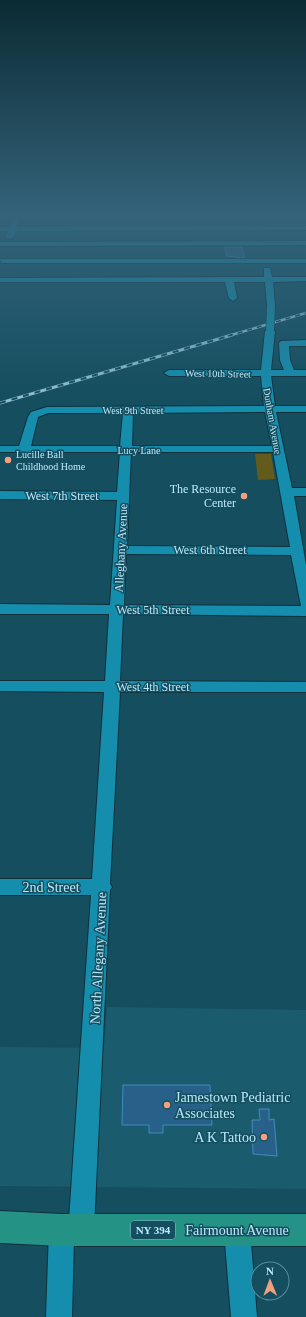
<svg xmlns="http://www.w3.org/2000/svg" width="306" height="1317" font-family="'Times New Roman',serif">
<rect width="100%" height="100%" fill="#144e5f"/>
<path fill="#1b5b6e" d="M107,1007L306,1010V1189L0,1186V1047L104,1048Z"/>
<path fill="#625b1c" d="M255,454H271L275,479L258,480Z"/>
<path fill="#276089" stroke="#448bbf" d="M225,247H242L244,258L227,256Z
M123,1085H210L212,1125H163V1133H149V1125H122Z
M259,1109H269V1120L274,1119L277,1156L253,1154L252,1120H260Z"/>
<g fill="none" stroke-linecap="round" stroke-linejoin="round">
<defs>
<path id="minor" d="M14,215H21L17,227L306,226V230L16,231L14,237L10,239L6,237L8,231H0V227H10Z
M306,241V245L0,246V242Z
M0,259H306V263H1Z
M264,268H270L272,277H306V281L273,282L275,306L271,309L267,306L265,282H234L237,298L233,301L229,298L225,282H0V278L264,277Z
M270,328L275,331L271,370H284L280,360L279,343L281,341L306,340V346H289L290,360L294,370H306V376H271L275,406H306V412H276L292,488H306V496H294L306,565V616L123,614L120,681L306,682V692H120L110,884L112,887L110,890L94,1229L90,1238L81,1242L74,1239L72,1317H46L49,1230L53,1221L62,1217L69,1220L91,895H0V879H92L104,692L0,691V681H105L109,614H0V604L110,605L117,500L0,499V491L117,492L120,452H0V446H19L28,417L31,412L47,407L264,406L261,376H169L164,373L169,370H261L265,331ZM265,412L272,446H132L133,413ZM48,413H123L120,446H31L38,417ZM131,452H273L290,547L127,546ZM126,554L291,555L301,606L124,605Z
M237,1217L246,1221L250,1230L257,1317H231L224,1230L228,1221Z"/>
<path id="major" d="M0,1211L62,1214H306V1246H62L0,1243Z"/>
</defs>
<use href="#minor" stroke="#10313c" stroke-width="2"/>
<use href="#major" stroke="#10313c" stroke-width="2"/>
<use href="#minor" fill="#158dad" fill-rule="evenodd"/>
<use href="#major" fill="#259286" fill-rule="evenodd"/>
<defs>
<path id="rail-far1" d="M228,336L306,313"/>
<path id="rail" d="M0,403L232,335"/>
</defs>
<use href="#rail-far1" stroke="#8dbfd0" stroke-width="2.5"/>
<use href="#rail" stroke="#8dbfd0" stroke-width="3"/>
<use href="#rail-far1" stroke="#144e5f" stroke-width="1.5" stroke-dasharray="5" stroke-linecap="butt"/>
<use href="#rail" stroke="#144e5f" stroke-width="2" stroke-dasharray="6" stroke-linecap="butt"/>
<defs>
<path id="minor-bridge" d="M270,331L271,306"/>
</defs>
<use href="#minor-bridge" stroke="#10313c" stroke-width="9" stroke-linecap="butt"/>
<use href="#minor-bridge" stroke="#158dad" stroke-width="8"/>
</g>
<linearGradient id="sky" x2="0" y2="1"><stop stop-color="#0b2b34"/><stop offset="0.54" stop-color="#34637a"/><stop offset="1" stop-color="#34637a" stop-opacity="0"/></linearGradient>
<rect width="306" height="399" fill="url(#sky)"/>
<g fill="#f2a07f" stroke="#144e5f" stroke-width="1.5">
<circle cx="8" cy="460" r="4"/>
<circle cx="244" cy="496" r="4"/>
<circle cx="167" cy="1105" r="4"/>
<circle cx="264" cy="1137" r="4"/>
</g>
<g text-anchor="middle" stroke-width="3" stroke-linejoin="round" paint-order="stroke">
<g font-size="10" fill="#bbe9fb" stroke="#144e5f">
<text transform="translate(218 373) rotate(1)" y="4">West 10th Street</text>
<text x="133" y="414">West 9th Street</text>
<text transform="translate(273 421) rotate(80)" y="4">Dunham Avenue</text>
<text x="139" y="454">Lucy Lane</text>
</g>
<g font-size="10" fill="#bbe9fb" stroke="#144e5f" text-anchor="start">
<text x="16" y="458">Lucille Ball<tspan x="16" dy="12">Childhood Home</tspan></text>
</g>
<rect fill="#144e5f" stroke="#89bacc" stroke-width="1" x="131" y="1221" width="44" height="18" rx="3"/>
<g font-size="11" font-weight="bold" fill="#bbe9fb">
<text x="153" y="1234">NY 394</text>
</g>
<g font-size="12" fill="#bbe9fb" stroke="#144e5f" text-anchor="end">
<text x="236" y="493">The Resource<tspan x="236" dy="14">Center</tspan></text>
</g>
<g font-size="12" fill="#bbe9fb" stroke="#144e5f">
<text x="62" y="500">West 7th Street</text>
<text transform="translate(121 548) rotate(-87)" y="4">Alleghany Avenue</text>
<text x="210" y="554">West 6th Street</text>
<text x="153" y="614">West 5th Street</text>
<text x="153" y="691">West 4th Street</text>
</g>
<g font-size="14" fill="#bbe9fb" stroke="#144e5f">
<text x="51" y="892">2nd Street</text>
<text transform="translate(98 958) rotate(-87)" y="5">North Allegany Avenue</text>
<text x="237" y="1235">Fairmount Avenue</text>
</g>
<g font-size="14" fill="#bbe9fb" stroke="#144e5f" text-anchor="start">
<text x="175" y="1102">Jamestown Pediatric<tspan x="175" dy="16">Associates</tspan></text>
<text x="256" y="1142" text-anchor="end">A K Tattoo</text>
</g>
</g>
<g transform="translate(270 1281) rotate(359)"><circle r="19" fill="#144e5f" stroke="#578c9d"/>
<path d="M0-3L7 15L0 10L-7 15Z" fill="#f2a07f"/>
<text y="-6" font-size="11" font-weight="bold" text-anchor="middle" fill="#bbe9fb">N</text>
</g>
</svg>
